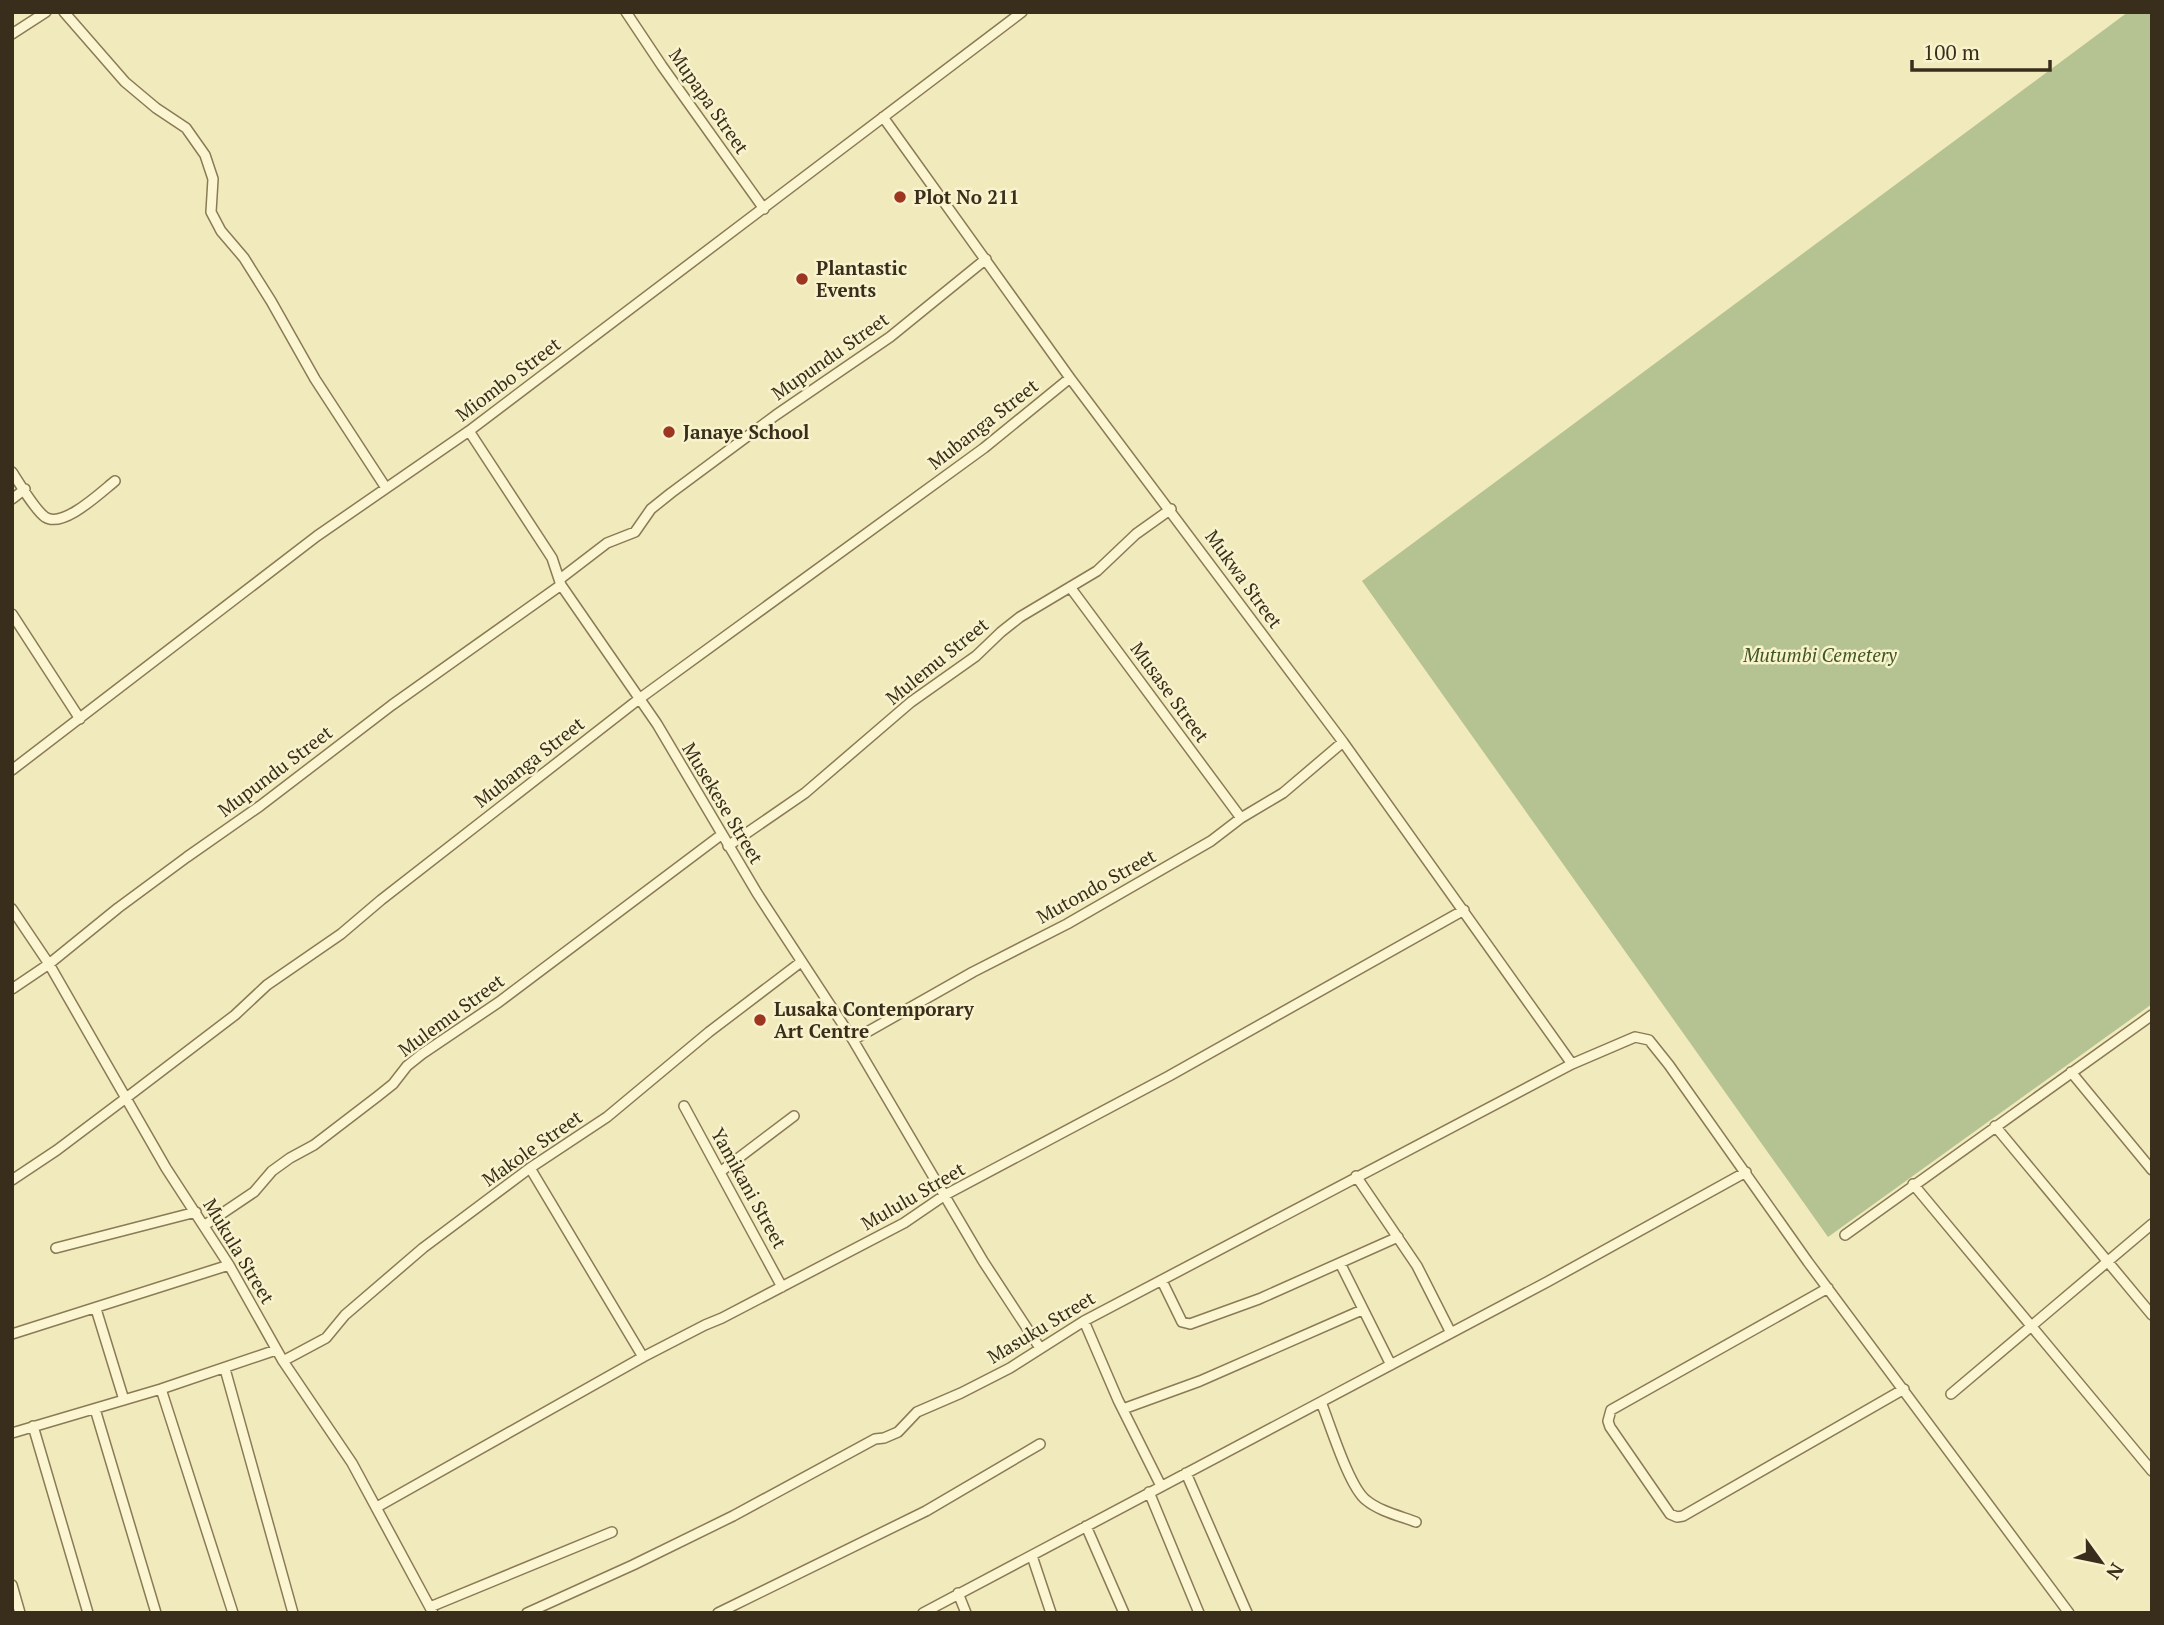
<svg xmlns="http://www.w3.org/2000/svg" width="2164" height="1625" font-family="'PT Serif',serif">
<rect width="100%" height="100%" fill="#f1eabd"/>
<path fill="#b4c391" d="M2128,12H2152V1004L1828,1237L1362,581Z"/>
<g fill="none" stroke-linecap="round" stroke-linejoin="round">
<defs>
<path id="street" d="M64,12L125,82L156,108L186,128L205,155L213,179L211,212L221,231L244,258L271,301L315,379L386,488
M626,12L662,66L764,209
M12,34L46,12
M883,117L1070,378L1343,742L1572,1064
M469,431L552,558L561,585L657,724L757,893L853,1040L983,1261L1040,1348
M12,472C20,484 34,509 45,517C63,529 101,492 115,481
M12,499L25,489
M560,579L607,543L635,532L651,509L671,493L776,415L890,337L986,259
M1070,587L1241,818
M12,614L80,719
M12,770L317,536L469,431L1022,12
M728,846L805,793L911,702L976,656L1001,632L1020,617L1097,571L1136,534L1171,509
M12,909L49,964L166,1168L229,1265L283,1361L352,1463L433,1613
M12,989L49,964L118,908L187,857L260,806L392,705L561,585
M853,1040L973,972L1067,924L1211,841L1241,818L1283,793L1343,742
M2071,1072L2152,1170
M684,1106L782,1287
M1995,1126L2152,1315
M530,1168L643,1357
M720,1172L794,1116
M1356,1176L1417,1266L1451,1333
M12,1180L57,1150L126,1098L235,1015L267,985L341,934L381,900L639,699L984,448L1070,378
M1913,1184L2152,1471
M205,1225L254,1192L272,1171L290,1158L314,1145L378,1096L393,1084L407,1066L422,1054L499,1002L721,835
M1845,1235L2152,1015
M56,1248L196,1212
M1340,1263L1391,1365
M1162,1281L1182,1322L1190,1324L1259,1299L1398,1237
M1828,1288L1611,1410L1608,1421L1610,1427L1670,1514L1677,1517L1683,1516L1904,1389
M96,1309L124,1400
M1084,1321L1118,1400L1161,1486
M12,1334L229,1265
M283,1361L326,1338L345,1315L423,1248L530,1168L607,1117L709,1032L801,962
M225,1369L293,1613
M161,1389L233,1613
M1951,1394L2152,1224
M1321,1402C1330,1424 1349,1487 1366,1500C1379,1511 1400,1516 1416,1522
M95,1409L156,1613
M1123,1409L1200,1381L1362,1310
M33,1426L88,1613
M12,1433L161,1389L276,1350
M1186,1473L1247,1613
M1149,1492L1199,1613
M377,1507L643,1357L705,1325L722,1318L904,1223L945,1195L1169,1076L1464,910
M1086,1526L1124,1613
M1032,1556L1051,1613
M12,1585L20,1613
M958,1593L966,1613
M430,1607L612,1532
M527,1613L633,1565L733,1516L875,1439L884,1438L898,1432L917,1412L961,1393L1010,1368L1084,1321L1572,1064L1635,1037L1649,1040L1669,1065L1808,1262L2069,1613
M718,1613L926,1511L1040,1444
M923,1613L1547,1282L1746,1172"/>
</defs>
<use href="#street" stroke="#8a7a55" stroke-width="12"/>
<use href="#street" stroke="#fbf6d1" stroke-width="9"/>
</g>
<g fill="#9d3621" stroke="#f8f3cd" stroke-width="2.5">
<circle cx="900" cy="197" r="7"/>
<circle cx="802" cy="279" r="7"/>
<circle cx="669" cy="432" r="7"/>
<circle cx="760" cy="1020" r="7"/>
</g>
<g text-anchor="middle" stroke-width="5" stroke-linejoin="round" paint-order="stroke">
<g font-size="19" fill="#382e1b" stroke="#f8f3cd">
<text transform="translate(709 101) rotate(55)" y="7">Mupapa Street</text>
<text transform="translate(830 356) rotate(-35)" y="7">Mupundu Street</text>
<text transform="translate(508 379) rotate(-37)" y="7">Miombo Street</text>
<text transform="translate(983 424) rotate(-38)" y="7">Mubanga Street</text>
<text transform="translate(1244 579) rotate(54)" y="7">Mukwa Street</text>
<text transform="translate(937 661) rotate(-39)" y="7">Mulemu Street</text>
<text transform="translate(1170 692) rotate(54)" y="7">Musase Street</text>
<text transform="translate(529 762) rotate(-38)" y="7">Mubanga Street</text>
<text transform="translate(275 771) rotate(-37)" y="7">Mupundu Street</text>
<text transform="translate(723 803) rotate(59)" y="7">Musekese Street</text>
<text transform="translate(1096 886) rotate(-29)" y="7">Mutondo Street</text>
<text transform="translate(451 1015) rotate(-36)" y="7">Mulemu Street</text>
<text transform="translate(532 1148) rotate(-35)" y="7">Makole Street</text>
<text transform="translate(749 1188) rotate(61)" y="7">Yamikani Street</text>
<text transform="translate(913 1196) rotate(-30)" y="7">Mululu Street</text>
<text transform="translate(239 1251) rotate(59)" y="7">Mukula Street</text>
<text transform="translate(1041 1327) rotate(-31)" y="7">Masuku Street</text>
</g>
<g font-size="19" font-weight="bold" fill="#382e1b" stroke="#f8f3cd" text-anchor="start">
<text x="914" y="204">Plot No 211</text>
<text x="816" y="275">Plantastic<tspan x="816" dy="22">Events</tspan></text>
<text x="683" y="439">Janaye School</text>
<text x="774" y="1016">Lusaka Contemporary<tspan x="774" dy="22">Art Centre</tspan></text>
</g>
<g font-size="19" font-style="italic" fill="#3f5620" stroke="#f8f3cd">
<text x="1820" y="662">Mutumbi Cemetery</text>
</g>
</g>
<rect width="2164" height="1625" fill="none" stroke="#382e1b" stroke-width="28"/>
<g transform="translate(2101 1562) rotate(123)" stroke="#f8f3cd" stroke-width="5" paint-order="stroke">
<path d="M0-5L12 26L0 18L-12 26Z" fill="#382e1b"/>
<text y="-10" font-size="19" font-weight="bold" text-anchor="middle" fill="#382e1b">N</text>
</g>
<path d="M1912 60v10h138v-10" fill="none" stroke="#382e1b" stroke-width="3.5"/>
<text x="1923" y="60" font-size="21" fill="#382e1b" stroke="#f8f3cd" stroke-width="5" paint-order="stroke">100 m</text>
</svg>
